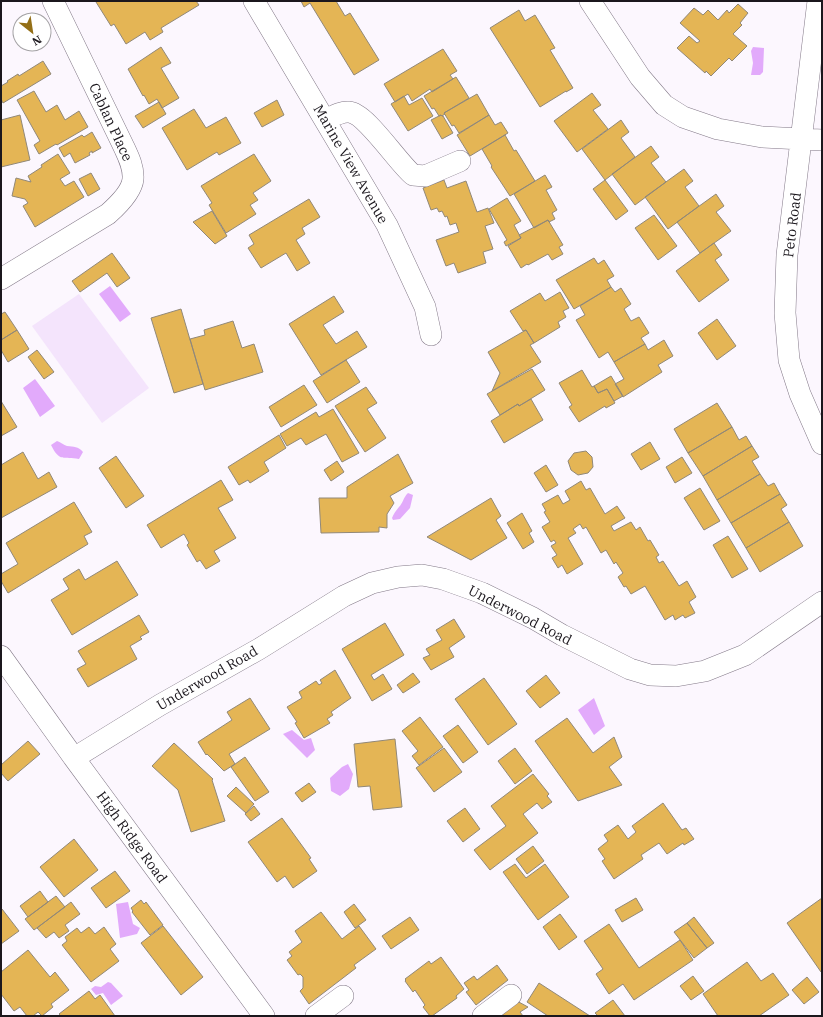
<svg xmlns="http://www.w3.org/2000/svg" width="823" height="1017" font-family="'IBM Plex Serif',serif">
<rect width="100%" height="100%" fill="#fcf7fe"/>
<path fill="#f4e4fc" d="M79,294L149,388L102,423L32,326Z"/>
<path fill="#e2aafb" d="M753,47L764,48L763,72L760,75H751L753,63L751,51Z
M110,286L131,314L120,322L99,294Z
M35,379L55,406L40,417L23,388Z
M57,441C60,442 64,445 67,446C74,447 78,446 83,452L79,459C63,456 60,463 51,445Z
M408,493L413,495L410,508L400,519L393,520L392,518C394,513 396,511 399,507C403,503 403,498 408,493Z
M594,698L605,726L594,735L578,710Z
M292,730L304,740L311,738L315,750L307,758L283,734Z
M348,764L353,774L349,789L340,796L331,791L330,778L342,767Z
M128,902L133,924L140,928L137,934L120,938L116,904Z
M108,982L111,983L123,996L111,1005L103,993L96,995L91,989L95,986L101,987Z"/>
<path fill="#e4b555" stroke="#918878" d="M98,1H196L199,5L161,28L163,32L150,40L145,32L126,44L114,24L111,26L96,2Z
M301,1H336L345,16L350,13L379,60L354,75L310,3L304,7Z
M738,4L748,13L740,23L742,25L733,34L747,46L732,61L729,58L711,76L706,71L705,73L677,48L689,36L697,43L700,41L680,23L694,8L703,15L708,10L718,20L727,10L729,13Z
M519,10L525,21L535,15L555,48L550,50L573,88L566,92V91L540,107L490,28Z
M161,47L171,63L161,68L179,98L162,108L157,99L149,104L144,95L143,96L128,69Z
M443,49L457,71L450,75L453,79L432,92L430,89L412,101L408,94L395,102L384,84Z
M43,61L51,74L3,103L1,99V86L8,82L7,81L18,74L19,76Z
M456,77L469,98L444,113L445,114L442,116L441,115L439,116L434,108L432,109L424,96Z
M34,91L46,112L57,105L65,120L79,111L88,127L57,145L56,144L39,154L34,145L40,141L17,100Z
M592,93L601,105L593,110L608,129L577,152L554,121Z
M477,94L489,115L459,133L454,125L452,126L444,113Z
M404,96L409,105L422,98L433,116L408,131L391,104Z
M277,100L284,115L262,127L254,113Z
M159,102L166,114L143,128L135,116Z
M194,109L206,128L226,117L241,143L219,155L217,152L187,170L162,128Z
M20,115L30,160L1,167V120Z
M441,115L442,116H443L453,133L442,139L431,120Z
M489,115L495,125L501,122L508,133L470,156L457,135Z
M621,120L629,132L621,138L635,157L605,180L582,149Z
M92,132L101,148L92,153V151L89,153L90,155L75,163L70,153L64,157L59,148L82,135L84,137Z
M505,135L514,151L516,150L535,181L510,196L491,167L492,166L482,149Z
M651,146L659,157L651,163L666,182L635,205L612,174Z
M58,154L70,173L60,179L65,186L74,181L84,197L35,227L23,206L28,203L25,199L12,196L16,178L31,182L28,176L42,167L41,165Z
M254,154L271,181L253,193L258,200L250,205L256,214L226,233L209,205L212,203L201,186Z
M684,169L693,181L685,187L699,206L668,229L645,197Z
M91,173L100,189L88,196L79,179Z
M545,175L552,187L546,190L557,210L552,213L555,219L549,222L548,220L534,228L514,194Z
M444,180L447,188L466,181L477,212L488,208L494,223L485,226L493,249L483,252L486,263L458,273L454,263L446,266L436,240L459,232L456,223L450,225L447,216L445,217L442,211L439,212L437,208L431,210L423,188Z
M605,180L628,211L616,220L593,189Z
M716,194L724,206L716,212L731,231L700,253L677,222Z
M507,198L521,221L514,225L521,238L506,246L504,242L507,240L489,209Z
M309,199L320,217L302,228L305,234L296,240L310,263L297,271L286,253L261,268L248,248L254,244L249,235Z
M212,211L227,236L215,244L193,222Z
M654,215L677,246L658,260L635,228Z
M548,220L563,245L559,247L563,254L552,260L548,254L528,265L527,264L521,268L508,246L521,238L519,235Z
M714,243L722,255L715,260L729,280L699,302L676,271Z
M112,253L130,278L117,287L107,273L80,292L72,281Z
M594,258L598,264L604,260L614,276L607,280L611,287L574,309L556,280Z
M611,287L615,292L621,288L631,304L624,309L631,321L639,317L649,333L641,338L645,344L614,362L608,352L599,358L576,320L585,315L580,306Z
M560,292L569,308L563,311L566,317L558,322L560,327L534,343L526,330L523,331L510,311L540,293L545,301Z
M334,296L344,312L323,325L336,344L357,331L367,347L321,375L289,324Z
M181,309L203,384L174,393L151,318Z
M5,312L17,330L1,340V314Z
M717,319L736,346L717,360L698,333Z
M233,321L242,348L254,344L263,372L205,390L190,339L205,335L204,330Z
M17,330L29,349L8,362L1,350V340Z
M526,330L534,343L530,345L541,362L492,391L500,373L488,352Z
M664,340L673,356L658,365L662,372L623,397L615,384L624,379L614,362L645,344L648,350Z
M37,350L54,372L44,379L28,357Z
M346,360L360,382L327,403L313,381Z
M532,369L545,390L519,406L518,404L500,415L487,394Z
M582,370L592,387L594,386L598,393L607,389L615,403L606,408L605,406L579,422L569,407L572,405L559,383Z
M611,376L623,396L614,401L607,389L598,393L594,386Z
M304,385L317,405L281,427L269,407Z
M366,387L377,403L367,409L386,438L365,452L335,406Z
M531,399L543,420L504,443L491,421L518,404L519,406Z
M1,401L17,427L1,436Z
M717,403L732,427L688,453L674,429Z
M333,409L359,453L342,462L326,434L306,445L301,438L287,446L280,434L316,412L319,417Z
M732,427L739,440L746,436L752,446L703,476L688,453Z
M279,435L286,448L264,462L269,471L250,483L248,480L239,485L228,467Z
M650,442L660,459L641,470L631,454Z
M752,446L759,457L752,461L760,474L717,500L703,476Z
M586,451L592,457L593,467L588,473L578,475L571,470L568,461L574,453Z
M23,452L38,479L49,472L57,487L1,518V465Z
M398,454L413,483L390,496L394,503L387,514V528L379,527V532L321,533L319,498H347V487Z
M116,456L144,496L126,508L99,468Z
M682,457L692,473L675,483L666,467Z
M337,461L344,472L331,481L324,470Z
M546,465L558,485L546,492L534,473Z
M760,474L768,486L774,483L780,494L731,523L717,500Z
M221,480L233,500L218,508L236,538L214,551L220,561L206,569L200,560L197,562L187,545L189,543L184,534L161,548L147,525Z
M581,481L586,490L590,488L605,514L617,506L625,518L611,526L614,531L631,522L636,530L640,527L648,541L650,540L659,555L656,557L659,563L663,561L679,586L687,581L696,597L689,602L695,613L685,618L683,615L675,620L673,615L665,620L645,586L631,594L626,586L624,587L618,577L623,573L616,562L614,564L606,550L601,553L586,527L583,529L580,524L573,529L576,533L568,538L583,564L567,574L562,565L558,568L552,558L557,555L551,546L556,543L554,540L551,542L542,527L550,522L544,512L546,511L542,504L558,495L563,504L570,500L565,491Z
M700,488L720,521L704,530L684,498Z
M780,494L787,505L781,509L789,522L746,548L731,523Z
M491,498L501,516L496,520L507,538L471,560L427,537Z
M74,502L92,532L84,536L88,544L8,593L1,581V574L18,564L6,543Z
M522,513L532,531L529,533L534,542L523,549L507,523Z
M789,522L803,546L760,572L746,548Z
M728,536L748,569L732,578L713,545Z
M117,561L138,595L72,635L51,600L69,589L63,579L79,569L85,580Z
M139,615L149,632L140,637L142,639L130,646L137,659L88,687L77,669L86,664L78,651Z
M454,619L465,637L449,648L454,657L431,670L423,658L430,655L426,649L442,640L436,630Z
M385,623L404,655L371,675L374,680L383,674L392,689L372,701L342,649Z
M335,670L351,698L331,712L333,715L327,719L330,723L304,738L295,723L297,722L287,707L302,698L299,692L316,681L319,685L322,683L320,680Z
M413,673L420,682L403,693L397,685Z
M546,675L560,693L540,708L526,691Z
M484,678L517,724L488,745L455,699Z
M250,698L270,729L229,754L235,764L224,771L207,754L206,755L198,742L232,720L227,712Z
M420,717L443,747L419,765L412,756L418,751L402,731Z
M567,718L593,753L614,737L622,757L609,767L622,785L578,801L535,741Z
M458,725L478,752L463,763L443,736Z
M395,739L402,807L373,810L370,786L358,787L354,744Z
M28,741L40,754L8,781L1,773V765Z
M174,743L213,779L212,780L225,821L191,832L178,790L152,766Z
M444,748L462,772L434,792L416,768Z
M515,748L532,771L515,784L498,761Z
M245,757L269,792L255,801L231,767Z
M533,774L549,794L547,796L552,802L542,809L537,803L523,814L538,833L490,870L474,850L506,826L491,806Z
M309,783L316,792L302,802L295,793Z
M236,787L254,804L246,813L227,796Z
M663,803L682,830L686,828L694,839L684,845L683,843L667,854L659,843L641,855L643,859L614,879L602,861L605,859L598,849L608,841L604,835L618,825L628,839L636,832L632,826Z
M254,806L260,814L251,821L245,814Z
M465,808L480,829L463,842L447,821Z
M282,818L311,858L309,859L317,871L293,888L285,876L277,882L248,842Z
M74,839L98,870L64,897L40,867Z
M533,846L544,861L527,874L516,859Z
M515,864L526,878L545,864L569,897L538,920L503,872Z
M115,871L130,891L106,908L91,888Z
M40,891L48,902L28,917L20,906Z
M56,896L65,907L34,930L25,919Z
M636,898L643,910L622,922L615,910Z
M822,898V971L821,972L787,923Z
M141,900L144,904L146,902L163,925L150,935L132,912L133,911L131,908Z
M71,902L80,914L65,925L69,931L59,938L54,932L46,938L37,928Z
M354,904L366,920L355,928L344,912Z
M2,909L19,931L1,944V910Z
M321,912L342,939L359,926L376,949L354,965L356,968L309,1004L300,991L303,988V977L300,974L298,975L287,960L292,956L289,952L302,942L295,931Z
M560,914L577,937L559,950L543,927Z
M410,917L419,930L391,949L382,936Z
M694,917L714,943L707,948L687,923Z
M687,923L707,948L694,958L674,932Z
M609,924L639,968L680,940L693,960L634,1000L623,984L609,994L596,974L603,969L584,941Z
M163,926L203,977L181,995L141,943Z
M89,927L95,934L104,927L116,944L110,949L119,961L91,982L62,945L67,941L65,937L77,928L81,933Z
M28,950L50,977L55,972L69,990L51,1004L53,1007L42,1016L38,1012L33,1016H27L20,1007L14,1011L1,994V972Z
M441,957L464,989L456,996L457,998L432,1016H430L423,1007L425,1005L415,990L413,992L405,981L406,980L405,979L429,961L431,964Z
M747,962L761,981L773,973L789,995L759,1016H718L703,994Z
M497,965L508,980L476,1005L466,992L469,990L464,983L474,976L477,980Z
M693,976L704,991L691,1000L680,986Z
M807,977L819,992L804,1004L792,990Z
M539,983L590,1016H548L527,1002Z
M89,991L95,999L100,995L115,1016H61L59,1014Z
M515,1000L528,1007L520,1012L523,1016H493Z
M613,1000L625,1016H598L595,1013Z"/>
<g fill="none" stroke-linecap="round" stroke-linejoin="round">
<defs>
<path id="minor" d="M254,1L387,225L425,307L431,335
M590,1L640,77L664,105L683,117L718,129L762,137L822,140
M818,1L787,255L785,313L789,360L800,394L822,444
M325,120C332,117 341,111 349,112C366,113 398,163 413,175L425,176L460,161
M1,279L108,214C117,206 132,191 133,179C134,166 127,154 122,143L53,1
M1,656L74,758L264,1016
M74,758L160,705L259,649L344,596L372,583L398,577L422,575L443,579L482,593L533,618L562,635L630,669L650,675L676,676L705,671L745,655L822,602
M316,1016L343,996
M483,1016L511,995"/>
</defs>
<use href="#minor" stroke="#837988" stroke-width="22"/>
<use href="#minor" stroke="#fff" stroke-width="21"/>
</g>
<g text-anchor="middle" stroke-width="3" stroke-linejoin="round" paint-order="stroke">
<g font-size="14" fill="#1b171d" stroke="#fff">
<text transform="translate(111 122) rotate(65)" y="5">Cablan Place</text>
<text transform="translate(351 164) rotate(60)" y="5">Marine View Avenue</text>
<text transform="translate(792 225) rotate(-83)" y="5">Peto Road</text>
<text transform="translate(520 615) rotate(27)" y="5">Underwood Road</text>
<text transform="translate(207 678) rotate(-30)" y="5">Underwood Road</text>
<text transform="translate(132 837) rotate(54)" y="5">High Ridge Road</text>
</g>
</g>
<rect width="823" height="1017" fill="none" stroke="#1b171d" stroke-width="4"/>
<g transform="translate(32 32) rotate(150)"><circle r="19" fill="#ffffff" stroke="#a4a2a5"/>
<path d="M0-3L7 15L0 10L-7 15Z" fill="#946f17"/>
<text y="-6" font-size="11" font-weight="bold" text-anchor="middle" fill="#1b171d">N</text>
</g>
</svg>
